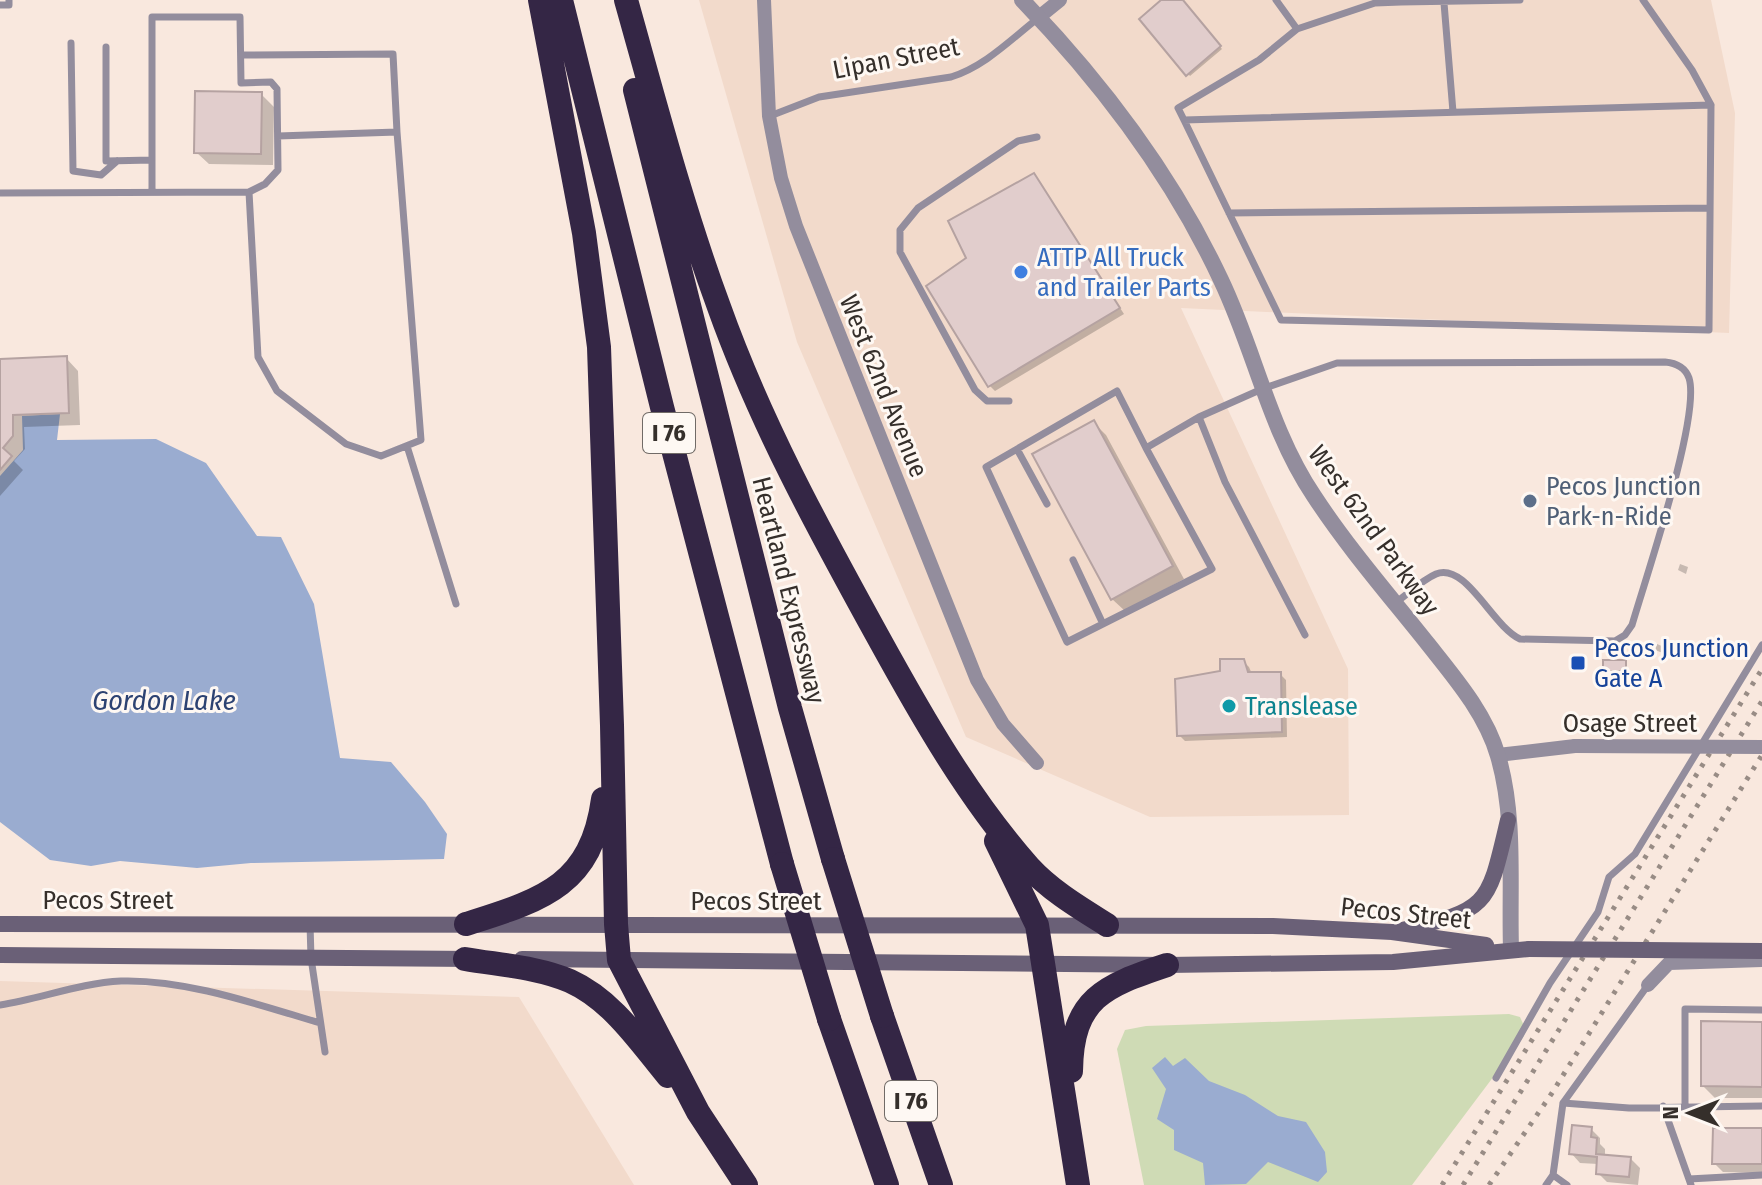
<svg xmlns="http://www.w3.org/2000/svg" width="1762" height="1185" font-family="'Fira Sans Condensed',sans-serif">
<rect width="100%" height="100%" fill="#f9e8de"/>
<path fill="#f2dacb" d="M699,0H1711L1735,113L1729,333L1181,308L1348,669L1349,815L1150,817L966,737L797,342Z
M0,981L519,997L634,1185H0Z"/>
<path fill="#cfdbb5" d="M1509,1014L1520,1017L1524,1026V1036L1412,1185H1144L1117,1049L1125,1030L1146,1026Z"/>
<path fill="#9aacd0" d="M60,414L57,440L156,439L206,463L257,536L281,537L314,604L340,758L391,762L425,802L447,834L444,859L251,863L197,868L120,861L91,866L50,860L0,822V476L23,450L22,416Z
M1165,1057L1173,1066L1185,1058L1209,1081L1245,1095L1278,1116L1306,1122L1325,1152L1327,1172L1318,1182L1268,1162L1246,1184L1205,1185L1203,1163L1174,1150V1130L1157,1119L1166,1089L1152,1068Z"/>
<path fill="#0003" d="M1164,0H1181L1222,49L1190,76L1142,19Z
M261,94L274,107L273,165L209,164L196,152Z
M1034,175L1124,314L995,391L989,385L969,258Z
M66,358L78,371L80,425L24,427L25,449L14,461L23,470L0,496V361Z
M1094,423L1106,435L1184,579L1125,611L1112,599Z
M1680,564L1688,567L1686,574L1678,570Z
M1657,644L1664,647L1663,653L1655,650Z
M1243,661L1249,667L1252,674H1280L1286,680L1287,737L1185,741L1179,735L1222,673Z
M1626,662L1628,672H1608L1606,670Z
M1762,1024V1098H1715L1703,1086Z
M1591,1129L1600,1138V1144L1605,1149V1157L1631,1159L1640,1168L1638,1185L1607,1182L1598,1173V1164L1580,1163L1571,1153Z
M1762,1130V1173L1723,1172L1714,1163Z"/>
<path fill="#e1cdcc" stroke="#b5a2a1" stroke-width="2" d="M1161,0H1183L1221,46L1186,76L1139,19Z
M195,91L262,92L261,154L194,153Z
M1034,173L1120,308L988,387L926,286L966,258L948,221Z
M67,356L69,413L13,415V436L3,448L12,456L0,470V359Z
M1094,420L1173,566L1111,600L1032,454Z
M1220,659H1244L1248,672H1281L1282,732L1177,736L1175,679L1220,671Z
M1603,660H1626V671H1603Z
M1701,1021L1762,1022V1087L1701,1086Z
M1572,1125L1592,1127L1591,1137L1597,1138L1596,1154L1631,1157L1629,1177L1596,1174L1597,1157L1569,1154Z
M1713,1128H1762V1164H1712Z"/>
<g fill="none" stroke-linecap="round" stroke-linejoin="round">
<path stroke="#938d9d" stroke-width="7" d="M1400,0L1401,2L1520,0
M1643,0L1692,70L1711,105
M1444,3L1453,112
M0,5H9V0
M1297,29L1375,3L1401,2
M71,43L73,171L101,175L117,161
M106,47V161L152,160
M241,55L393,54L397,132
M770,116L819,97L951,77C985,66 1009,41 1037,19
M1184,120L1711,105L1709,330L1281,320L1184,120L1178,108L1259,60L1297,29L1276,0
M249,192L258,357L277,391L346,444L381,456L421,440L397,132L278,136
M0,193L249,192L265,184L278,170L277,89L271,82L241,83L240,17H152V192
M1229,213L1710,208
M1009,401H987L975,390L900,252V230L918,208L1018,141L1037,137
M1199,417L1225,482L1305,635
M407,446L456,604
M1146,448L1212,569L1067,642L986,467L1117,391L1146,448L1199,417L1262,389L1337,363L1665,362C1676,363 1685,367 1689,378C1701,416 1645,580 1632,625L1625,635L1615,641L1520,639C1492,626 1466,562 1436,574C1422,580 1408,594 1395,603
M1017,449L1047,504
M1073,560L1103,624
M310,924L311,958L325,1052
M0,1005C40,999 80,983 121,981C186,979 259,1005 320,1023
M1496,1078L1550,983L1598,912L1609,877L1635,854L1762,645
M1563,1103L1648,985
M1685,1105V1009L1762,1010
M1663,1106L1691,1185
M1553,1175L1563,1103L1629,1108L1762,1106
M1689,1179L1762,1175
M1546,1185L1553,1175L1567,1185"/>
<path stroke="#938d9d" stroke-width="14" d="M764,0L769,116L781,178L796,226L977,680L1003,724L1037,763
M1039,17L1060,0
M1498,755L1575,746
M1648,985L1669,963L1762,960"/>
<path stroke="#938d9d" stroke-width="16" d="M1022,0C1102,83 1172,175 1221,280C1255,351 1269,429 1314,496C1348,548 1389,595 1428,644C1455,678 1486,714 1498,756C1516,817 1509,886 1511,949"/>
<path stroke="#6a6077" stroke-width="16" d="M0,924L1273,926L1392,932L1486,945
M1402,930C1490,910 1488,905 1508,820
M0,955L474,959
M522,959L1167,965L1393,962L1529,949"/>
<path stroke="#342645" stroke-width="24" d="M540,0L584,233L599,347L612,725L616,924L619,960L698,1112L746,1185
M561,0L662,407L782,864
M626,0C655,103 682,207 719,307C760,422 818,528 877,635C921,715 968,798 1029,867C1051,891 1080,908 1107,925
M635,90L790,708L833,859
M996,841L1037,925L1078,1185
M466,924C541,900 591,887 603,799
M465,959C499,965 538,967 570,981C612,1000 639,1041 668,1076
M882,1016L941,1185
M829,1019L887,1185
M1071,1071C1072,998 1104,986 1167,965"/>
<path stroke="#988c85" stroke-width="5" stroke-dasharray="4 8" stroke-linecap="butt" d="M1442,1185L1762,669
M1463,1185L1762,701
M1489,1185L1552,1093L1762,755"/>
<path stroke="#938d9d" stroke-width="14" d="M1575,746L1762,747"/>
<path stroke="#6a6077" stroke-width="16" d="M1529,949L1762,951"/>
<path stroke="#342645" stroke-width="24" d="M833,859L882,1016
M782,864L829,1019"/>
</g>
<circle fill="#3f7fe0" stroke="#fef8f3" stroke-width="3" cx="1021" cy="272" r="8"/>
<circle fill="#5c6f8a" stroke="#fef8f3" stroke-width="3" cx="1530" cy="501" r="8"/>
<rect fill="#1a4fb4" stroke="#fef8f3" stroke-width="3" x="1570" y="655" width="16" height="16" rx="4"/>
<circle fill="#0f9aa8" stroke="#fef8f3" stroke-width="3" cx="1229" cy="706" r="8"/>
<g text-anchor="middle" stroke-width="6" stroke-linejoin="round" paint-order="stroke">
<g fill="#fef8f3" stroke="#716b67" stroke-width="2">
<rect x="643" y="413" width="52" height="40" rx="6"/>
<rect x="885" y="1081" width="52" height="40" rx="6"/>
</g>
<g font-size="24" font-weight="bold" fill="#352f2b">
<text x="669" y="441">I 76</text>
<text x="911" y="1109">I 76</text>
</g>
<g font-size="26" fill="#352f2b" stroke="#fef8f3">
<text transform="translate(896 58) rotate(-11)" y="9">Lipan Street</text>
<text transform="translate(884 386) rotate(68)" y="9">West 62nd Avenue</text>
<text transform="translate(1374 530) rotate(54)" y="9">West 62nd Parkway</text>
<text transform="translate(789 590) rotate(76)" y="9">Heartland Expressway</text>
<text x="1630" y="732">Osage Street</text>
<text x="108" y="909">Pecos Street</text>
<text x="756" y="910">Pecos Street</text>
<text transform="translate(1406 913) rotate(6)" y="9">Pecos Street</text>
</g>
<g font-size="26" fill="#366cbe" stroke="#fef8f3" text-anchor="start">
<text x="1037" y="266">ATTP All Truck<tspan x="1037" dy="30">and Trailer Parts</tspan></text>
</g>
<g font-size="26" fill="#4e5e75" stroke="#fef8f3" text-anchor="start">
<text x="1546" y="495">Pecos Junction<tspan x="1546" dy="30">Park-n-Ride</tspan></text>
</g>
<g font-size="26" fill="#164399" stroke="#fef8f3" text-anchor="start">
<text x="1594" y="657">Pecos Junction<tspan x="1594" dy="30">Gate A</tspan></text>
</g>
<g font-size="26" fill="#0d838f" stroke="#fef8f3" text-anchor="start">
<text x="1245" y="715">Translease</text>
</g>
<g font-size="28" font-style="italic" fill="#2c4272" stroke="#fef8f3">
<text x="164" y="710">Gordon Lake</text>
</g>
</g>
<g transform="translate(1690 1113) rotate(270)" stroke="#fef8f3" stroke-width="6" paint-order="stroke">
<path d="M0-6L14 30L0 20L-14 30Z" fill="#352f2b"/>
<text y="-12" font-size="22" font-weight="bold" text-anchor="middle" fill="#352f2b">N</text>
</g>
</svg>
